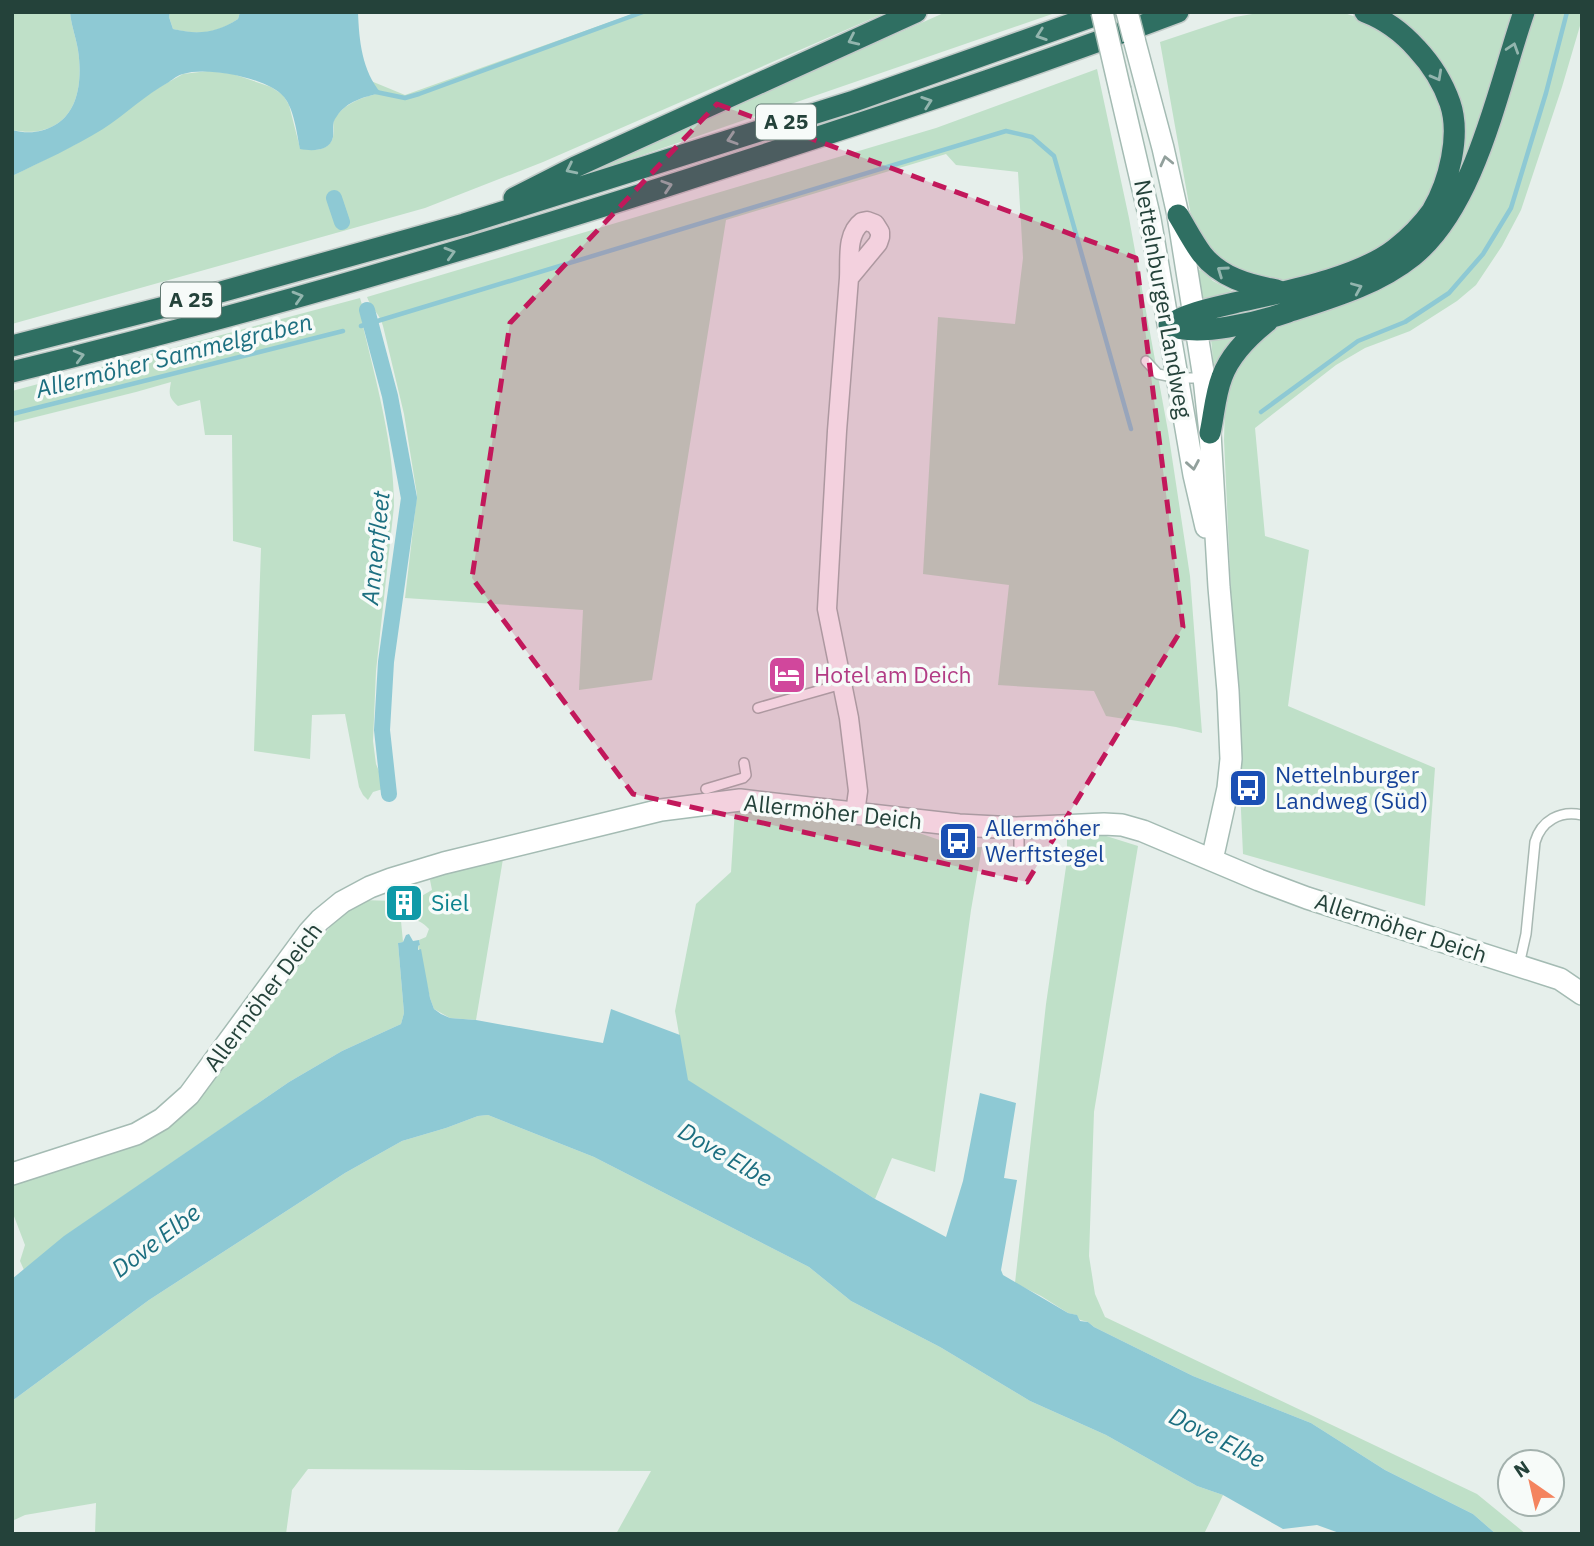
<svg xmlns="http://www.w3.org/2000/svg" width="1594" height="1546" font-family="'IBM Plex Sans',sans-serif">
<rect width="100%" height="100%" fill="#e6efeb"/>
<path fill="#bfe0c8" d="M12,12H70C71,25 76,37 78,50C82,76 80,111 55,125C41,133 28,133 12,130Z
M170,12H240L238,19C216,34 198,35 173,29L169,17Z
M638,12H887L543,162L425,208L12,324V176L76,144L158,88L183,74L208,71L233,74L271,87L283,95L289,105L300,148C312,151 329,152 333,137C335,129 331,123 336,116C347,102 364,97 380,93L371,81L405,95Z
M946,12H1058L602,169L600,165Z
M1264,12L1344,13L1369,21L1406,47L1435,87L1446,124L1440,172L1429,201L1391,243L1352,264L1300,283L1271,282L1235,271L1211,252L1193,227L1160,42L1235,17Z
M1383,12H1517L1471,149L1457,174L1461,125Z
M1534,12H1582V19L1562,87L1521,210L1502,246L1476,285L1457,301L1410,331L1365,348L1336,365L1255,428L1265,536L1309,550L1288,706L1435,768L1425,906L1243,854L1224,440L1225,407L1233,373L1246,354L1276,328L1364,297L1409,270L1459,216L1476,185Z
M1097,69L1129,218L1168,431L1190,576L1202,733L1176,727L1106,716L1094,691L998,685L1009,585L923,574L938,317L1015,324L1023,258L1018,172L956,165L946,154L726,220L652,680L579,690L583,610L405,598L417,495L404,414L383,326C380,314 371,308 367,297L936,128Z
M1199,270L1203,271L1213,281L1236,293L1203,302L1198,273Z
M360,298L363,308L362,322C376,382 394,443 394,506L376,671L373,741L376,764L386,788L373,792L368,800L363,795L359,787L345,714L312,715L310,759L254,751L261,548L233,541L232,435H205L200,400L178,406C168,397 169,393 171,382L136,392L12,423V391Z
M1239,334L1214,370L1211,339Z
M735,809L794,814L919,833L963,848L982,847L971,910L935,1172L892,1158L875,1199L687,1080L675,1011L696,904L731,872Z
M1103,835L1138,846L1094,1112L1089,1256L1095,1294L1105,1317L1477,1494L1526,1534H1496L1473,1514L1385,1470L1311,1423L1193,1376L1094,1327L1088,1322L1080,1320L1076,1315L1068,1313L1041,1296L1015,1283L1046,1004L1067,860V837Z
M503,859L476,1020L450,1018L434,1009L430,998L418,946L420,945L419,940L426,937L429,929C420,919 414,919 401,921L403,942L398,943L404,1013L401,1024L342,1051L289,1082L65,1236L24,1270L20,1261L25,1245L12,1211V1183L192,1102L330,927L361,900L395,901L399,911L413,910V901L432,890L430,880L438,875Z
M488,1115L594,1157L809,1267L851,1301L940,1347L1030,1401L1106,1435L1197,1486L1223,1495L1204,1534H616L651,1471L308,1469L292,1490L286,1534H95L96,1503L25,1515L12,1521V1401L149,1300L345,1173L402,1141L446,1128L478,1116Z"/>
<path fill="#8ec9d4" d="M70,12H170L169,17L173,29C198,35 216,33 238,19L240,12H358C359,40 362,71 381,93C364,97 347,101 337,116C331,123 334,129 333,137C330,152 311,151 300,149C297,134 294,109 284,97C268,78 207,66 183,74C178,75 173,79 169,82C145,95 126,114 103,129C74,147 43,161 12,176V130C28,134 41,133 55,125C80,111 82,76 78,50C76,37 71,25 70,12Z
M409,934L413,941L419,940L420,945L418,946V950L421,949L430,998L434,1009L441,1014L450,1018L476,1020L603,1043L611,1009L680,1035L688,1080L875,1199L946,1237L963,1181L980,1093L1016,1103L1004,1178L1017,1180L1001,1270L1003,1275L1068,1313L1077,1315L1080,1321L1088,1322L1094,1327L1193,1376L1311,1423L1385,1470L1473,1514L1496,1534H1342L1317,1525L1283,1529L1223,1495L1197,1486L1106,1435L1030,1401L940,1347L851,1301L809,1267L594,1157L488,1115L478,1116L446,1128L402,1141L345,1173L149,1300L12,1401V1279L64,1236L289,1082L342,1051L401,1024L404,1013L398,943L403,942L406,935Z"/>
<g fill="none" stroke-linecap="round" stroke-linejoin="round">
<path stroke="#8ec9d4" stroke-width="4.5" d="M376,92L405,98L419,94L643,12
M361,326L1006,131L1032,137L1054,156L1131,429
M1261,412L1358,341L1405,322L1449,293L1483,254L1511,208L1546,93L1567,12
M12,414L343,331"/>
<path stroke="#8ec9d4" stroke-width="16" d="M334,198L342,222
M367,310L390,396L409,498L386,662L382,730L389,794"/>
<defs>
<path id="lane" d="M1146,361L1158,374L1178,378H1205
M758,708L842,684
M706,789L743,778L746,775L744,763
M1019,854V829
M1519,965L1526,934L1535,842C1541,821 1560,810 1582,815"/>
<path id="street" d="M849,278C850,259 846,234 862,222L867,221L875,224L880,232V237L878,243L849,278L837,431L827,609L849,718L858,791L855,813"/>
<path id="secondary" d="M1134,39L1163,148L1178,215L1204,378L1210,433L1219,587L1228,691L1231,759L1228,788L1212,860
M1120,90L1150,219L1194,475L1206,527
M12,1174L136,1134L162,1119L189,1095L309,932L320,920L342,902L370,887L391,879L444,863L661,810L740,800L959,825L1016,828L1104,824L1122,825L1143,831L1259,880L1307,898L1560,979L1582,994"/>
<path id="highway" d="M514,198L575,167L916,12
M1178,215C1186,228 1193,242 1202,254C1220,277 1248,285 1277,290
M1169,325C1187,313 1213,308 1234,303C1282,292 1356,279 1395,249C1409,238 1422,225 1432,211C1449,182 1461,135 1450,103C1443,83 1431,64 1417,49C1402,32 1386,20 1365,12
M1169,325C1196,338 1259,322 1288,312C1331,298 1377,285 1413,256C1476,205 1498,87 1524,12
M12,346L192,300L464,224L854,101L1105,12
M12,372C231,319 447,256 661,188C835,132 1008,76 1178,12
M1210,433C1214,415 1215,395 1222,377C1230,355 1249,336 1268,321"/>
</defs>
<use href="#lane" stroke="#a8b8b2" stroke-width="12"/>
<use href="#street" stroke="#a8b8b2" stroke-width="21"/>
<use href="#secondary" stroke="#a4bbb3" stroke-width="24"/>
<use href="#highway" stroke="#c2cac8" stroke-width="24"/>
<use href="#lane" stroke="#fff" stroke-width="9"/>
<use href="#street" stroke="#fff" stroke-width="18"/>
<use href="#secondary" stroke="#fff" stroke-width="21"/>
<use href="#highway" stroke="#2f6f62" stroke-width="21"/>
<defs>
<path id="secondary-bridge" d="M1102,12L1120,90
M1127,12L1134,39"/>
</defs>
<use href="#secondary-bridge" stroke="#a4bbb3" stroke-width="24" stroke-linecap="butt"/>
<use href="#secondary-bridge" stroke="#fff" stroke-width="21"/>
</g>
<defs><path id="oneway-chevron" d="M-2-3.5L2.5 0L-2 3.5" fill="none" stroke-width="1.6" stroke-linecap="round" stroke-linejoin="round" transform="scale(1.75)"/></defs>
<g stroke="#93b5ae">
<use href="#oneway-chevron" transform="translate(1041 35) rotate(161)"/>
<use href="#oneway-chevron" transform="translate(853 40) rotate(155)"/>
<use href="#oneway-chevron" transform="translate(1513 48) rotate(-72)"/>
<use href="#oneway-chevron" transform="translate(1437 76) rotate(61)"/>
<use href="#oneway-chevron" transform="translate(927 102) rotate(-19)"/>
<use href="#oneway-chevron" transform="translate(732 139) rotate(162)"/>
<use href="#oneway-chevron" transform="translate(571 169) rotate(154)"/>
<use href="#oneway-chevron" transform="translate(667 186) rotate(-18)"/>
<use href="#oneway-chevron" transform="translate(450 253) rotate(-16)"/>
<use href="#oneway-chevron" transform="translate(1222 271) rotate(-145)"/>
<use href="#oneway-chevron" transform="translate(1357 288) rotate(-23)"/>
<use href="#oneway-chevron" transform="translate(298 297) rotate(-16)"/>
<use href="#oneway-chevron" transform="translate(79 356) rotate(-15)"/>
</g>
<g stroke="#92a09c">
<use href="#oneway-chevron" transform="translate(1166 161) rotate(-103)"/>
<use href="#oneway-chevron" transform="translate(1193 465) rotate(80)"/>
</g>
<path fill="#c2185b" fill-opacity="0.2" stroke="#c2185b" stroke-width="5" stroke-dasharray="14 9" stroke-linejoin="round" d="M717,104L1136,258L1183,627L1027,882L633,794L472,578L510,323Z"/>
<defs>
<symbol id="hotel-square" viewBox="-11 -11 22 22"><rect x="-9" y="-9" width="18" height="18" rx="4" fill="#d1479c" stroke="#f7fbf9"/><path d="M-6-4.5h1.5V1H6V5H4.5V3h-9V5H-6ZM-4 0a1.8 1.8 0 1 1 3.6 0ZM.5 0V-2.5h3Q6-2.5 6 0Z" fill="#fff"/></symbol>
<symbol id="bus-square" viewBox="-11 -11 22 22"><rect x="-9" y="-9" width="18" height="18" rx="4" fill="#1a4fb4" stroke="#f7fbf9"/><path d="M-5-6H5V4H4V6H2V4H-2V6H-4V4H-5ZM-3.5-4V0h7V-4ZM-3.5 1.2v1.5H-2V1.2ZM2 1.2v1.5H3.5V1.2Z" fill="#fff"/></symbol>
<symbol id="building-square" viewBox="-11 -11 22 22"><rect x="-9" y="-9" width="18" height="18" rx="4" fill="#0f9aa8" stroke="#f7fbf9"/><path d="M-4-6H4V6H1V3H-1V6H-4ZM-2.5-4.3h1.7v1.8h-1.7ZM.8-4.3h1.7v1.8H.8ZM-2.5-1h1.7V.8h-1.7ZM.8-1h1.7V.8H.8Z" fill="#fff"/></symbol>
</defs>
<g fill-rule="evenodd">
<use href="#hotel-square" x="765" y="653" width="44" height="44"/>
<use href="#bus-square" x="1226" y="766" width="44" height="44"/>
<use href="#bus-square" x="936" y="819" width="44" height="44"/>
<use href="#building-square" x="382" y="881" width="44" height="44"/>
</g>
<g text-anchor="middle" stroke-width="7" stroke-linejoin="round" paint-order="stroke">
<g fill="#f7fbf9" stroke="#637a73" stroke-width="2">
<rect x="756" y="104.5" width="60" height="35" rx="5"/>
<rect x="161" y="282.5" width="60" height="35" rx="5"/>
</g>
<g font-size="21" font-weight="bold" fill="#24423a">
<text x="786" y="129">A 25</text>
<text x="191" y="307">A 25</text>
</g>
<g font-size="23" fill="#24423a" stroke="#f7fbf9">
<text transform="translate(1163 299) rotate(80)" y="8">Nettelnburger Landweg</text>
<text transform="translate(833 812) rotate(6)" y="8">Allermöher Deich</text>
<text transform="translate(1401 928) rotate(18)" y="8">Allermöher Deich</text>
<text transform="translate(263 997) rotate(-53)" y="8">Allermöher Deich</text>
</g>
<g font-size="23" fill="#b23c85" stroke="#f7fbf9" text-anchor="start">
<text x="814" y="683">Hotel am Deich</text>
</g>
<g font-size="23" fill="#164399" stroke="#f7fbf9" text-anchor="start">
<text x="1275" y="783">Nettelnburger<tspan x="1275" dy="26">Landweg (Süd)</tspan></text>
<text x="985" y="836">Allermöher<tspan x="985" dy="26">Werftstegel</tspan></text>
</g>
<g font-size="23" fill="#0d838f" stroke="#f7fbf9" text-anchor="start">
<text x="431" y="911">Siel</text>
</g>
<g font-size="24" font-style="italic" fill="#1c6f80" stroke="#f7fbf9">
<text transform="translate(174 356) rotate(-14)" y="8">Allermöher Sammelgraben</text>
<text transform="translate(376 548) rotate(-84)" y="8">Annenfleet</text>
<text transform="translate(725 1155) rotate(30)" y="8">Dove Elbe</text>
<text transform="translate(156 1241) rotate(-37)" y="8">Dove Elbe</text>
<text transform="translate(1217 1438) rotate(27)" y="8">Dove Elbe</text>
</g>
</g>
<rect width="1594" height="1546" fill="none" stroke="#24423a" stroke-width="28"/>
<g transform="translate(1531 1483) rotate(326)"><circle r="33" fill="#f7fbf9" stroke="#a3b1ad" stroke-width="2"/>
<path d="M0-5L12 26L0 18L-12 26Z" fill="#f4845f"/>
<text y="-10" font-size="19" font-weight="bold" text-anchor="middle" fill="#24423a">N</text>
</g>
</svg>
